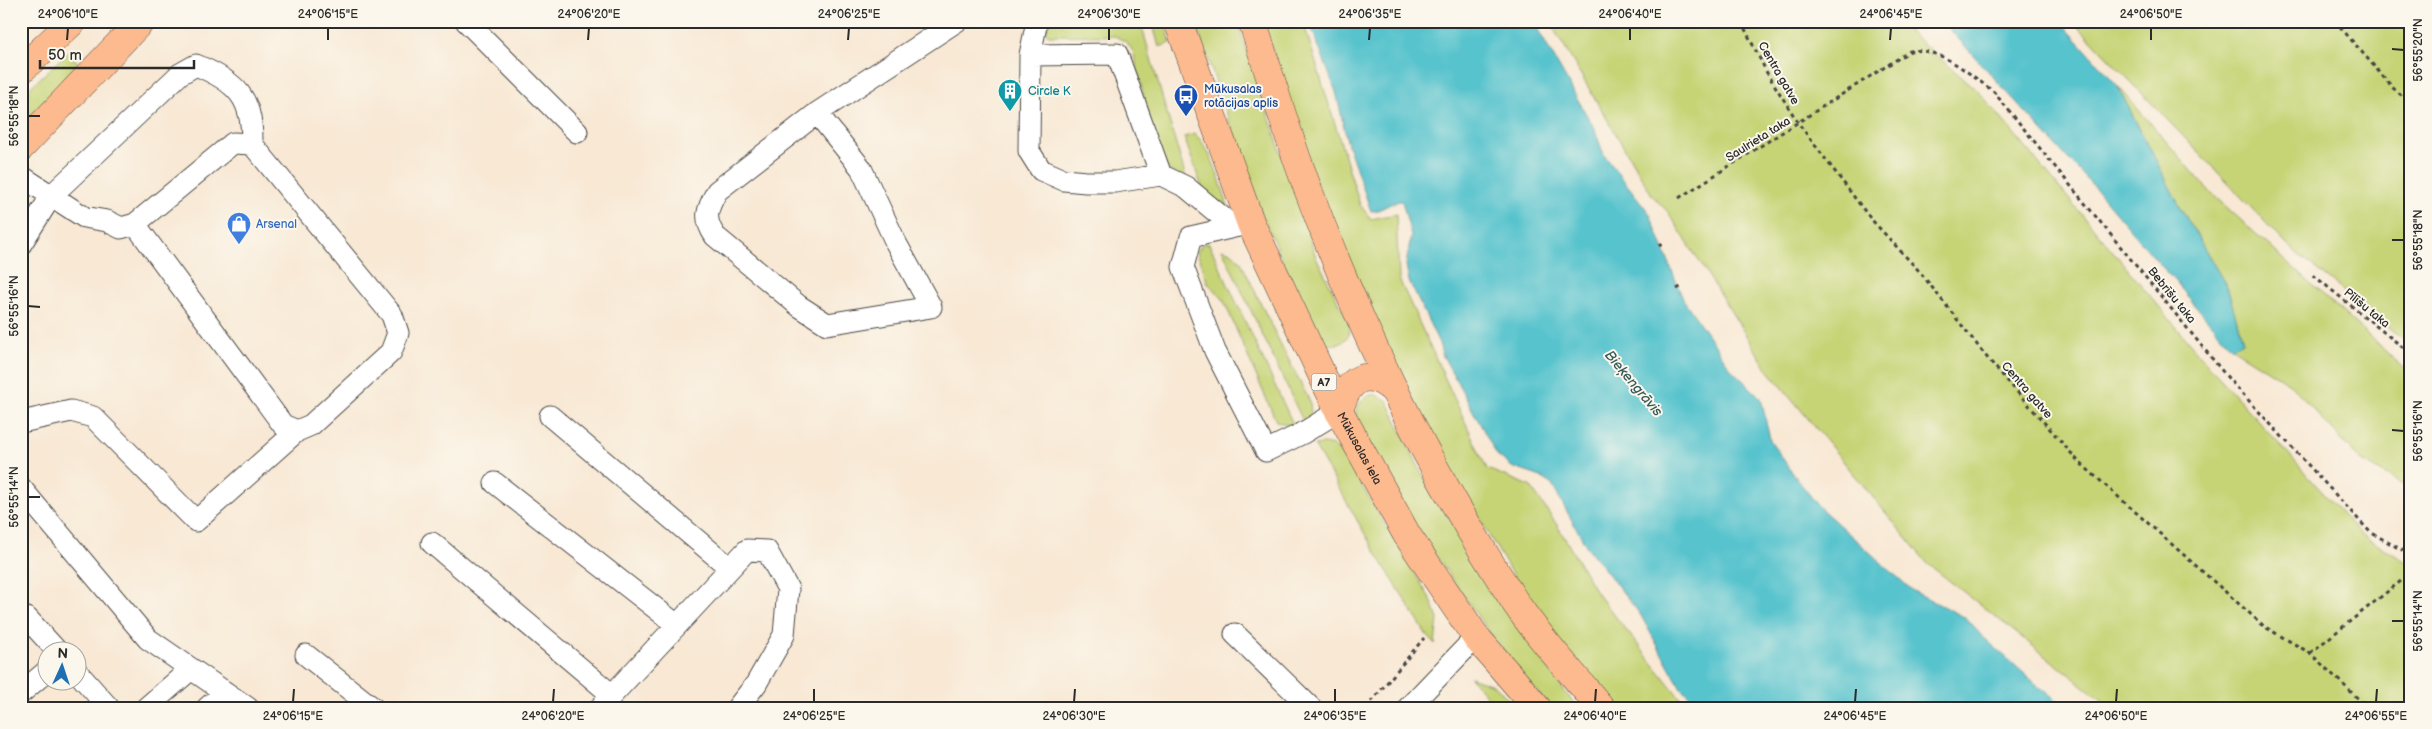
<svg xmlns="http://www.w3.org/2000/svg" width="2432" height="729" font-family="'Balsamiq Sans',sans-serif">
<rect width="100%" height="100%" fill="#fbf7ec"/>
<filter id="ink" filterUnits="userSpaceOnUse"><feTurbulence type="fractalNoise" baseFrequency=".02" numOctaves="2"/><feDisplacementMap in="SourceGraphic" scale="10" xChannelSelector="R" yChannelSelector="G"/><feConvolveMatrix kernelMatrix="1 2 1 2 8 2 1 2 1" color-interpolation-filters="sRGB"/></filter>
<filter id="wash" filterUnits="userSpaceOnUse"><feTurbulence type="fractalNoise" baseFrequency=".0096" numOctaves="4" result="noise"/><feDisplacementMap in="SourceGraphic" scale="20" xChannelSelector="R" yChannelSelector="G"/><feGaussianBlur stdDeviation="1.12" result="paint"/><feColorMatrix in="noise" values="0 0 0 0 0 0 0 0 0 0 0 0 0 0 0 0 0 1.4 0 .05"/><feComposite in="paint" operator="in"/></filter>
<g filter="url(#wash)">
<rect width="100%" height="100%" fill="#f8e8d4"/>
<path fill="#c6d476" stroke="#788050" d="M1048,21H1140L1188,185L1167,168L1157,153L1133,51L1126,42L1115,36L1049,35L1046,33Z
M1152,21H1165L1171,43L1159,47Z
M1195,21H1237L1316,257L1350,325L1349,335L1342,343L1329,345L1318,342L1257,203Z
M1263,21H1303L1360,205L1371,219L1396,214L1399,279L1487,469L1530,486L1557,525L1596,592L1688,708H1610L1562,646L1512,574L1440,452L1392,357L1319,191Z
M1549,21H1902L1911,33L1980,93L2209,366L2360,534L2411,565V708H2112L1928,564L1768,370L1668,212L1652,195Z
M2073,21H2411V345L2286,244Z
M69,51L80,66L21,127V96Z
M2117,85L2212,194L2403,367L2411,371V490L2359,459L2291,385L2232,348L2243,341L2227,287L2179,205Z
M1195,134C1213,151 1220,183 1228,206L1204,193L1184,137Z
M1203,243L1209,244L1210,246L1293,424L1291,426L1276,421L1223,299L1208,283L1197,252Z
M1222,249L1231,252L1240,260L1274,331L1310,402L1311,414L1303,421Z
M1374,394L1387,400L1423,476L1511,618L1577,708H1550L1486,628L1416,527L1355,417C1357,403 1361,398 1374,394Z
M1323,444L1334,446L1345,458L1431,600L1438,619L1435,644L1426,634L1373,548L1314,445Z
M1470,677L1496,686L1516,708H1497Z"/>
<path fill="#56c3cd" stroke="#40777c" d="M1309,21H1533L1594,128L1604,155L1650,214L1683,299L1732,370L1761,398L1770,440L1794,475L1819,507L1913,591L1964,617L1982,636L2036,684L2067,708H1702L1681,688L1640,614L1587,547L1552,485L1541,477L1512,467L1497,455L1442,354L1439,343L1409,281L1406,265L1411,235L1402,201C1390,201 1383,211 1371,211L1348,145L1336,92Z
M1942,21H2060L2117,85L2179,205L2227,287L2243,341L2232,348L2093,186Z"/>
</g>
<g filter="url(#ink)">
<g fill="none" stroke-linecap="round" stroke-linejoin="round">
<defs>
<path id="minor" d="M466,21L577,132
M1037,21L1030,55L1029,151L1041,170L1064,180L1086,182H1115L1161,175L1186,187L1234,227L1251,224
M1030,55L1117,54L1161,175
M817,113L861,168L896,243L931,307L827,324L799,306L715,236C703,218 707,209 717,191L817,113L957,21
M21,176L84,217L107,221L121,228L135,224L233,143L252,144L392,315L398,333L391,352L311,425L297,431L283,425L135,224
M1234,227L1191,237L1183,267L1215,351L1266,451L1303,433L1339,411
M21,244L52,195L180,74L196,65C237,82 253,98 252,144
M550,416L730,568
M21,419L26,421L71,411L93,417L196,521L297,431
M495,483L677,625
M21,488L148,639L248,708
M432,543L612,695
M27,618L58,652
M1235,634L1311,708
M306,655L373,708
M78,673L109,708
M21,693L48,670
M146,708L191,669
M207,708L225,692
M600,708L747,550L767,551L788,589L784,635L756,684L737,708
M1408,708L1476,637"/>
<g id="highway">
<path id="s1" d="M1178,21L1251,224L1339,411L1407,535L1476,637L1537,708"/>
<path d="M1252,21C1270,75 1286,131 1306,184C1360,331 1431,474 1517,605C1540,639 1575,676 1601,708"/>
<path d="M21,70L73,21"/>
<path d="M21,147L141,21"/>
<path d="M1339,411C1348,378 1367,366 1395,391"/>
</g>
</defs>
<use href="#minor" stroke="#4a4744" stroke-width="23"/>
<use href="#highway" stroke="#4a4744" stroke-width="29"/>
<path stroke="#4a4744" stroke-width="3" stroke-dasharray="4 4" stroke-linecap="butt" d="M1741,21L1767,73L1799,124L1870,218L1920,272L1989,360L2078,461L2265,627L2310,653L2368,708
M2335,21L2393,88L2411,103
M1679,198L1910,51C1941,47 1969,74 1993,91L2228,378L2370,532L2402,550L2411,551
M1659,246L1664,243
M2313,275L2411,354
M1677,289L1682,286
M2310,653L2411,573
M1366,708L1424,638"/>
<use href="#minor" stroke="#fff" stroke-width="21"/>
<use href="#highway" stroke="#fcba8e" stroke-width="28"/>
</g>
</g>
<path fill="none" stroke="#2b2b2b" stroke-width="2" d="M67,40L68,28M328,40V28M588,40L589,28M848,40L849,28M1109,40V28M1369,40L1370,28M1630,40V28M1890,40L1891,28M2151,40V28M2392,49L2404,50M28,116H40M2392,240H2404M28,306L40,307M2392,430L2404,431M28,497H40M2392,621H2404M293,702L294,689M553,702L554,689M814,702V689M1074,702L1075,689M1335,702V689M1595,702L1596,689M1855,702L1856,689M2116,702L2117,689M2376,702L2377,689"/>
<defs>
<symbol id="building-pin" viewBox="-11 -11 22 30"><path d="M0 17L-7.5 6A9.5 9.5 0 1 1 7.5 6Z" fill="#0f9aa8" stroke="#fbf7ec"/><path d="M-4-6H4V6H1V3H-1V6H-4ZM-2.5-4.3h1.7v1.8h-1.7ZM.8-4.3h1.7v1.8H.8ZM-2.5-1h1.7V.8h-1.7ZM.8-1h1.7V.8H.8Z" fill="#fff"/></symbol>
<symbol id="bus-pin" viewBox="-11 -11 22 30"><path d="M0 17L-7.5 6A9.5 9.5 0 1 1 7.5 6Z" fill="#1a4fb4" stroke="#fbf7ec"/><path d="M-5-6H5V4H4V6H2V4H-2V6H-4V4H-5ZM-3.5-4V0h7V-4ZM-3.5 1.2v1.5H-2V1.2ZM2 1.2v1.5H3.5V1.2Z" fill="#fff"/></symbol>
<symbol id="shop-pin" viewBox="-11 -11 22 30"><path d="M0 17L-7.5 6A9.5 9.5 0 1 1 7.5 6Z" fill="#3f7fe0" stroke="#fbf7ec"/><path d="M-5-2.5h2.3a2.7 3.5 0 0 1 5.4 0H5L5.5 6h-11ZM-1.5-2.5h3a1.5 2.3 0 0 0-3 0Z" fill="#fff"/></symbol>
</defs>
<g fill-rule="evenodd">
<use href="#building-pin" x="996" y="77" width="28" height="38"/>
<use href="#bus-pin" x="1172" y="82" width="28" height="38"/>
<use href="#shop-pin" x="225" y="210" width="28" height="38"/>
</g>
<g text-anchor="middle" stroke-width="4" stroke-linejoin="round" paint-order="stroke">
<rect fill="#fbf7ec" stroke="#696865" stroke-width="1" x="1311.5" y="373.5" width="25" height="17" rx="4"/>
<g font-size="11" font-weight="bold" fill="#2b2b2b">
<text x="1324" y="386">A7</text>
</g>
<g font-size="12" fill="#2b2b2b" stroke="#fbf7ec">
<text transform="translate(1779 73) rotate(60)" y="4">Centra gatve</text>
<text transform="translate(1758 139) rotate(-32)" y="4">Saulrieta taka</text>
<text transform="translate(2172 295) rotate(51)" y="4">Bebrīšu taka</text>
<text transform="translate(2367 308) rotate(39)" y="4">Pīlīšu taka</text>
<text transform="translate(2027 390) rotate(49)" y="4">Centra gatve</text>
<text dy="4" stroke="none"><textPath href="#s1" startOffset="465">Mūkusalas iela</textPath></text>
</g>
<g font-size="12" fill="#164399" stroke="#fbf7ec" text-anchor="start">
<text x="1204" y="93">Mūkusalas<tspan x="1204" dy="14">rotācijas aplis</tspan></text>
</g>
<g font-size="12" fill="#0d838f" stroke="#fbf7ec" text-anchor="start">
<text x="1028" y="95">Circle K</text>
</g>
<g font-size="12" fill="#366cbe" stroke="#fbf7ec" text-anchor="start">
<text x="256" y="228">Arsenal</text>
</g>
<g font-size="14" font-style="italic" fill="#38595c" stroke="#fbf7ec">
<text transform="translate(1634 383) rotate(50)" y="5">Bieķengrāvis</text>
</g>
</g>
<rect width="2432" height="729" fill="none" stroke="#fbf7ec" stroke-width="55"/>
<g transform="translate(62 666) rotate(3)"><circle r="24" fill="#fbf7ec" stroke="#a8a59f"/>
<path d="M0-4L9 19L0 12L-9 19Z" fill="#1f6fb2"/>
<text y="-8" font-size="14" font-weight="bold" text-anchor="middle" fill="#2b2b2b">N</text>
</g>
<path d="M40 60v8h154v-8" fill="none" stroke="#2b2b2b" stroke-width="2.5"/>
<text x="48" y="60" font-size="15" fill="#2b2b2b" stroke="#fbf7ec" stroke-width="4" paint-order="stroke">50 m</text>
<rect x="28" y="28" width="2376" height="674" fill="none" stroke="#2b2b2b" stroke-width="2"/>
<g font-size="12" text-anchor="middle" fill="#2b2b2b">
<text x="68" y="18">24°06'10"E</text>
<text x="328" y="18">24°06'15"E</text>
<text x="589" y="18">24°06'20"E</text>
<text x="849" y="18">24°06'25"E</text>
<text x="1109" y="18">24°06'30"E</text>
<text x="1370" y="18">24°06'35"E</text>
<text x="1630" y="18">24°06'40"E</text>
<text x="1891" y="18">24°06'45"E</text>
<text x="2151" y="18">24°06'50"E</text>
<text transform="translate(2418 50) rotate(-90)" y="4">56°55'20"N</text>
<text transform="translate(14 116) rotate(-90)" y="4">56°55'18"N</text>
<text transform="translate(2418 240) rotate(-90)" y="4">56°55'18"N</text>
<text transform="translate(14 306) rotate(-90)" y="4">56°55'16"N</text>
<text transform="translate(2418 431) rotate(-90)" y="4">56°55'16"N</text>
<text transform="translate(14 497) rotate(-90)" y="4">56°55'14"N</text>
<text transform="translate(2418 621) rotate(-90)" y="4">56°55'14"N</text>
<text x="293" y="720">24°06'15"E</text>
<text x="553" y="720">24°06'20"E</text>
<text x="814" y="720">24°06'25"E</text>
<text x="1074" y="720">24°06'30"E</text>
<text x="1335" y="720">24°06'35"E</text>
<text x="1595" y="720">24°06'40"E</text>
<text x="1855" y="720">24°06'45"E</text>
<text x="2116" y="720">24°06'50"E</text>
<text x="2376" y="720">24°06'55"E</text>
</g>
</svg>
